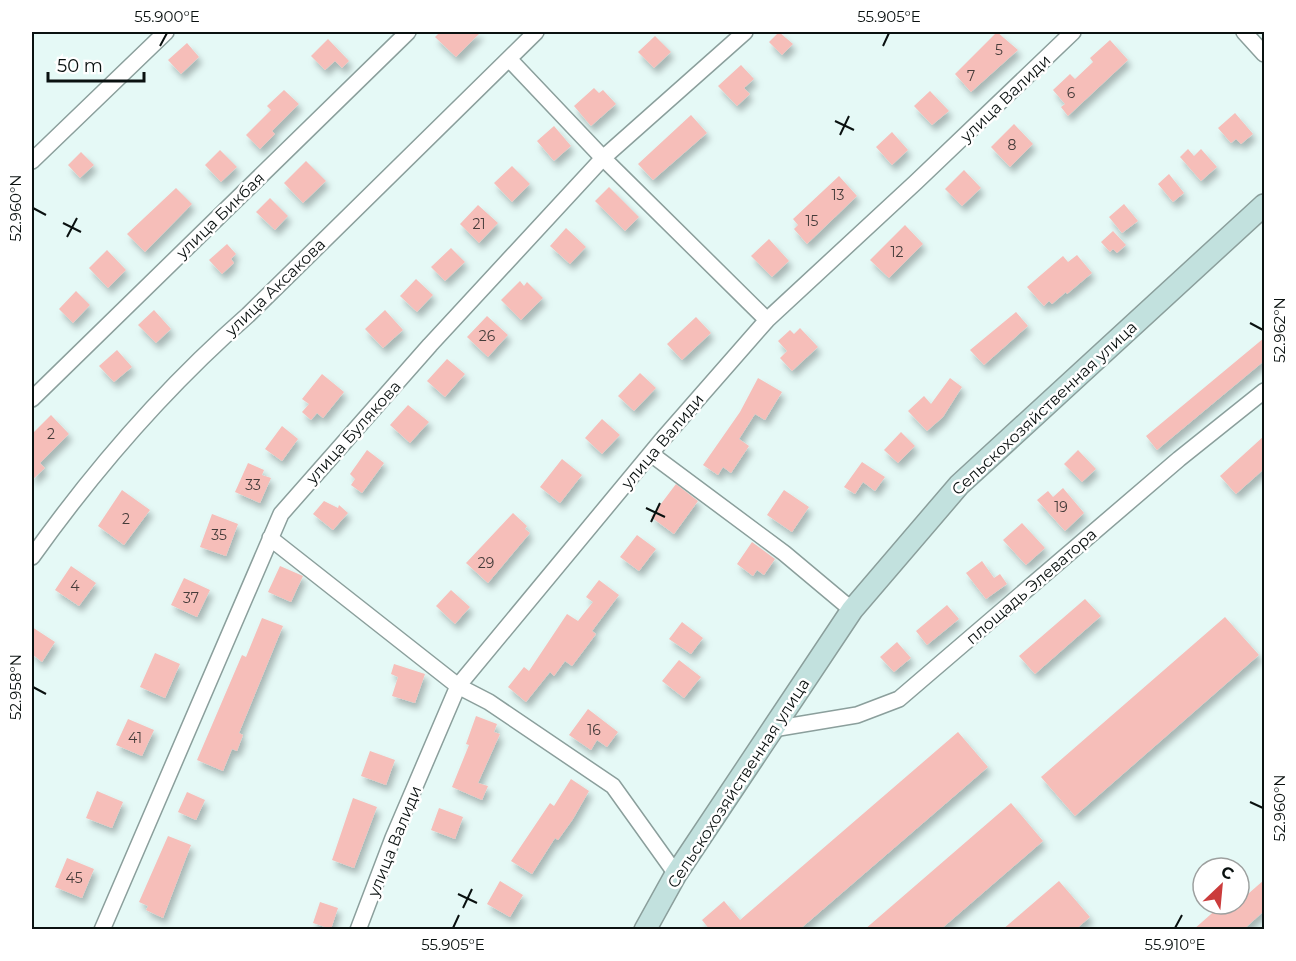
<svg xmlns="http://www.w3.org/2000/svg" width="1296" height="961" font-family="Montserrat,sans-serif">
<defs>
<filter id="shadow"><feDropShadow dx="3.5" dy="6" stdDeviation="3" flood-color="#0004"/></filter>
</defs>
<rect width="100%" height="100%" fill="#e5f9f6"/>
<path fill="#f6beb9" filter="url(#shadow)" d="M440,32H481L456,57L435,37Z
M779,32L793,44L782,55L769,42Z
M997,32L1018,50L971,92L955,74Z
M655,36L671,52L654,68L638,52Z
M328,39L349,61L342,68L335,61L325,70L311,56Z
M1110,40L1128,60L1068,116L1061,107L1065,104L1053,90L1070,74L1075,79L1093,62L1090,58Z
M187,43L199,57L181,74L168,60Z
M741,65L754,79L744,88L750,94L737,106L718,86Z
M594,88L599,93L603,90L616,104L591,126L574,106Z
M284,90L299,104L272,131L275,134L260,149L246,135L271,110L267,106Z
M930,91L949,111L932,125L914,106Z
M1235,113L1253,134L1241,144L1236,139L1231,143L1218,128Z
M691,115L707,133L653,180L638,164Z
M1014,124L1033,144L1010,167L991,147Z
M554,126L571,146L554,161L537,141Z
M892,132L908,150L892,165L876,147Z
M1188,149L1194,156L1201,149L1217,167L1201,181L1180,157Z
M220,150L237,167L221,182L205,165Z
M81,152L94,165L80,178L68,165Z
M306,161L326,181L303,203L284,183Z
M512,166L530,184L512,202L494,183Z
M964,170L981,188L962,206L945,189Z
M1169,174L1184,193L1173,202L1158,184Z
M839,176L857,196L807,244L794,229L798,225L793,219Z
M609,187L639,217L625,231L595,201Z
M176,188L192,204L145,252L127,234Z
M270,198L288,216L275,230L256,212Z
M1124,204L1138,221L1122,233L1109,217Z
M478,205L498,223L479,243L460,224Z
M905,225L923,244L889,278L870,260Z
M566,228L586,247L570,264L550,246Z
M1113,231L1126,245L1117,253L1113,249L1110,252L1101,242Z
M769,239L789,261L772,277L751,256Z
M227,244L236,254L231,259L234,263L222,274L209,260Z
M451,248L465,262L445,281L431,267Z
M107,250L126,270L108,288L89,268Z
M1077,255L1092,273L1067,294L1066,292L1052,304L1049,301L1044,306L1027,287L1063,256L1068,262Z
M416,279L433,295L417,312L400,296Z
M520,281L524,286L527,282L543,298L521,320L501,300Z
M76,291L90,305L73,323L59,309Z
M154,310L171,329L156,343L138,325Z
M385,310L403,330L383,348L365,329Z
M1016,312L1028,326L984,365L970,350Z
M487,316L508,335L488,357L467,337Z
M696,317L711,333L682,360L667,344Z
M800,328L818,347L792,371L780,358L787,351L778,341L790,330L794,334Z
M1264,338V361L1157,450L1146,436Z
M117,350L132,367L114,382L99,366Z
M447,359L465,374L445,397L427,381Z
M640,373L656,388L634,411L618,396Z
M322,374L344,392L323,418L317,413L311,420L302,412L309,404L302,399Z
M758,378L782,392L765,420L755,414L739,439L749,446L731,473L723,467L718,475L703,465L740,412Z
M950,378L962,387L943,417L927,431L908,411L924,396L931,404Z
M408,405L429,422L410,443L390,425Z
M51,415L69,434L40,463L45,468L32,480V434Z
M602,419L620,435L602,454L585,438Z
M282,426L298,439L282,461L265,449Z
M901,432L915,446L898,463L884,450Z
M1264,436V469L1236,494L1220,476Z
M367,450L384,463L362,493L351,485L355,479L350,474Z
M1078,450L1096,469L1082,482L1064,464Z
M562,459L582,475L560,503L540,487Z
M862,462L885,477L875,491L863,482L855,494L844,487Z
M248,463L264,470L262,475L271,478L260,503L235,492Z
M676,484L698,501L674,534L651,517Z
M1063,488L1084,513L1065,531L1037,500L1048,491L1053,497Z
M122,490L150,510L124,545L98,526Z
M784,490L809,507L792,532L767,515Z
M324,501L338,508L339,505L348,513L333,530L313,514Z
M513,513L527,526L525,529L530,533L488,583L466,563Z
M212,514L238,524L226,556L200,547Z
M1022,523L1045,548L1026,565L1003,540Z
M637,535L656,549L639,571L620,557Z
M752,542L775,559L764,575L757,570L753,576L737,564Z
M982,561L994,578L1000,574L1007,584L986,599L966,573Z
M71,566L96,583L79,606L55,590Z
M280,566L303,576L291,602L268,592Z
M184,578L210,590L197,617L171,605Z
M599,580L619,595L592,631L596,634L572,666L565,661L554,676L550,672L526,702L508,687L524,667L529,671L567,614L578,621L593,602L586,597Z
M451,590L470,607L455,624L436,606Z
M1085,599L1101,616L1035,674L1019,656Z
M947,605L959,619L927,645L916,631Z
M1225,617L1259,655L1075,816L1041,777Z
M262,618L283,626L239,733L243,735L237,751L232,749L223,771L197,760L242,655L246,657Z
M682,622L703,638L691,654L669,639Z
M32,627L55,642L42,662L32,654Z
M897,642L911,658L894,672L880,657Z
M155,653L180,664L165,698L140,687Z
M679,660L701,677L684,698L662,681Z
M394,664L425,674L415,703L392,696L398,677L391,674Z
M588,709L618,732L607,747L597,740L591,750L569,735Z
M476,716L497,724L494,732L500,734L478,783L488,786L482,800L452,787L469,745L466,744Z
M128,719L154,730L142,756L116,745Z
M958,732L988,767L799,930H710L702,920L724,901L740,920Z
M370,751L395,760L386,785L361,776Z
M571,779L589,791L573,819L558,840L555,838L532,874L511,861L550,803L554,806Z
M97,791L123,802L112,828L86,818Z
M187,792L205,800L196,820L178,812Z
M353,798L377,807L354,868L332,860Z
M1011,803L1043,841L940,930H864Z
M439,808L463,817L455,839L431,830Z
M168,836L191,845L163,918L146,910L148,906L139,902Z
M67,858L94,869L82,898L55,887Z
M1264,880V911L1243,930H1193L1219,907L1225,914Z
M500,881L523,895L510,917L487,904Z
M1059,881L1090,917L1075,930H1002Z
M320,902L338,908L331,929L313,923Z"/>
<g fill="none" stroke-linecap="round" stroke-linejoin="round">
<defs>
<path id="minor" d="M1244,32L1264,54
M509,59L603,158L767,320
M32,161L166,32
M32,399L408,32
M651,454L784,553L852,610
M270,538L458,686L489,702L613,786L676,874
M32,557C94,470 167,386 248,315L536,32
M773,729L857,715L899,699L1179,459L1264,391
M102,930L281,514L430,345L603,158L745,32
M358,930L393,838L458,686L661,441L767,320L916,182L1073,32"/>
<path id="secondary" d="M645,930L676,874L852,610L959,485L1264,205"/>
</defs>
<use href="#minor" stroke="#8b9f9c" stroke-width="18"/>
<use href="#secondary" stroke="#8b9f9c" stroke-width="24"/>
<use href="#minor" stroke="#fff" stroke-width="15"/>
<use href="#secondary" stroke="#c2e1de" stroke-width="21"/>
</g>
<path fill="none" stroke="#0a1110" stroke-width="2" d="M160,46L167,33M883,46L889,33M835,121L854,130M840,135L849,116M33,208L46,215M63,223L81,232M67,237L77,218M1250,323L1263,330M646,508L665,517M651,522L660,503M33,687L46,694M1250,802L1263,808M458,894L477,903M463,908L472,889M453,928L459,915M1175,928L1182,915"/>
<g text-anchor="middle" stroke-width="5" stroke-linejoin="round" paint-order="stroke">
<g font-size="14" fill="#453c3a">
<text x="999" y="55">5</text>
<text x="971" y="81">7</text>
<text x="1071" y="98">6</text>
<text x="1012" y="150">8</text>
<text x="838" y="200">13</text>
<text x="812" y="226">15</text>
<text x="479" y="229">21</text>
<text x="897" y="257">12</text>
<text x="487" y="341">26</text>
<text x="51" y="439">2</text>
<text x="253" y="490">33</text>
<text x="1061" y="512">19</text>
<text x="126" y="524">2</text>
<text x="219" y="540">35</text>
<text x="486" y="568">29</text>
<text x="75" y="591">4</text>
<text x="191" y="603">37</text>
<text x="594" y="735">16</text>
<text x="135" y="743">41</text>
<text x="74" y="883">45</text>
</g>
<g font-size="16" fill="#0a1110" stroke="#fff">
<text transform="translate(1005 98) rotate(-44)" y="6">улица Валиди</text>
<text transform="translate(220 215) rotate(-44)" y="6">улица Бикбая</text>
<text transform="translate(275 287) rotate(-44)" y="6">улица Аксакова</text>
<text transform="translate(1044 408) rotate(-43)" y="6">Сельскохозяйственная улица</text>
<text transform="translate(353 432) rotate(-48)" y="6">улица Булякова</text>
<text transform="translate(662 441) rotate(-50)" y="6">улица Валиди</text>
<text transform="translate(1031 586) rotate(-41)" y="6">площадь Элеватора</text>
<text transform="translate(738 783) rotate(-57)" y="6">Сельскохозяйственная улица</text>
<text transform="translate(394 841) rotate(-68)" y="6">улица Валиди</text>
</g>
</g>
<rect width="1296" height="961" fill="none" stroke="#ffffff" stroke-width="66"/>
<g transform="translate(1221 886) rotate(26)"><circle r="28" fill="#ffffff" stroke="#9da09f" stroke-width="1.5"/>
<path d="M0-4.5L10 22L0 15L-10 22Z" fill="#cb3c3c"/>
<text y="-9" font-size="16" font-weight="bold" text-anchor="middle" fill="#0a1110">С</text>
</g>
<path d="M48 72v9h96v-9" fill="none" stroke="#0a1110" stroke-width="3"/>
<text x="57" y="72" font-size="18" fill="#0a1110" stroke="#ffffff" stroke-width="4.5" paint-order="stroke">50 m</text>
<rect x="33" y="33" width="1230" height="895" fill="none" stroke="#0a1110" stroke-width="2"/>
<g font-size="15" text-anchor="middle" fill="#0a1110">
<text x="167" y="22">55.900°E</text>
<text x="889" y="22">55.905°E</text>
<text transform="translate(16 208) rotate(-90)" y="5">52.960°N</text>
<text transform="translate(1280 330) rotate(-90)" y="5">52.962°N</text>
<text transform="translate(16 687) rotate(-90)" y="5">52.958°N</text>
<text transform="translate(1280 808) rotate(-90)" y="5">52.960°N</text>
<text x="453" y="950">55.905°E</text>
<text x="1175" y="950">55.910°E</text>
</g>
</svg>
